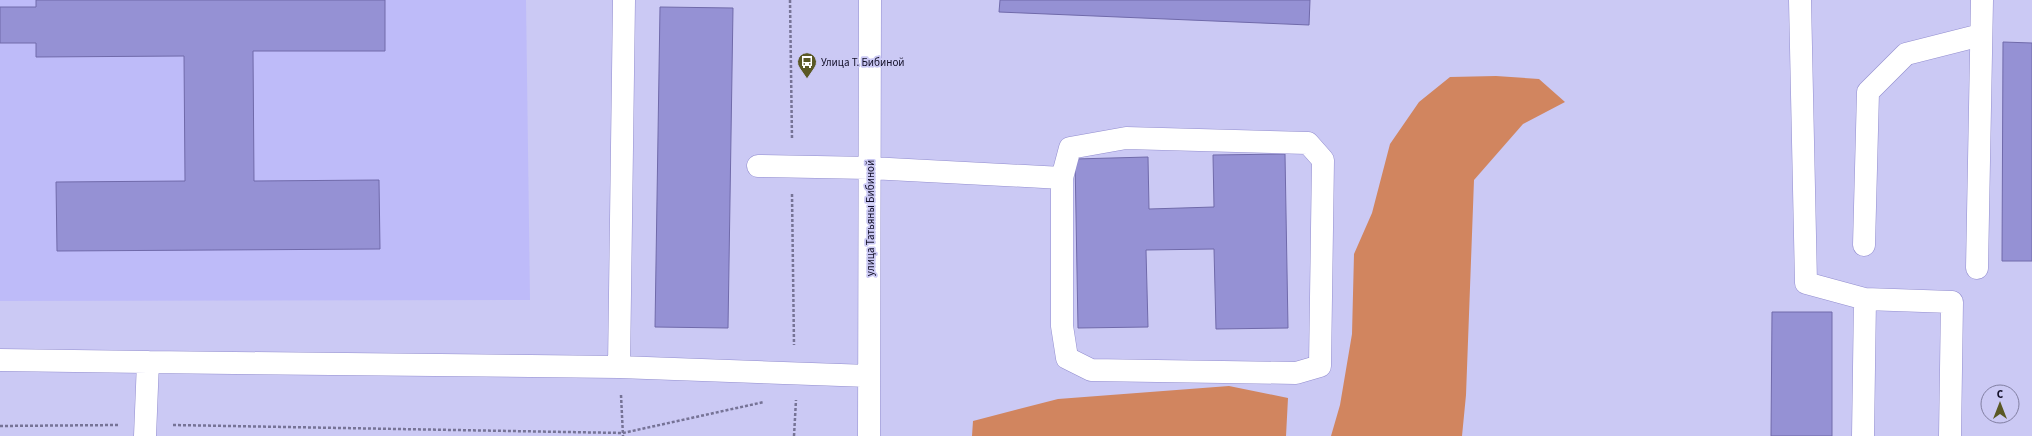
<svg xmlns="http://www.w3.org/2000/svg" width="2032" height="436" font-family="'Source Sans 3',sans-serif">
<rect width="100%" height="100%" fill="#cbc9f4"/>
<path fill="#bebbf9" d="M0,0H526L530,300L0,301Z"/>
<path fill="#d1855f" d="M1496,76L1539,79L1565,102L1523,124L1474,180L1466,395L1462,436H1331L1340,405L1352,334L1354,254L1372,213L1390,144L1419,102L1450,77Z
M1229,386L1288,398L1286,436H972L973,421L1058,399Z"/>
<path fill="#9591d4" stroke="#706aaa" d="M36,0H385V51H253L254,181L379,180L380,249L57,251L56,182L185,181L184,56L36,57V43H0V7H36Z
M1000,0H1310L1309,25L999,12Z
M660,7L733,8L728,328L655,327Z
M2003,42L2032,43V261H2002Z
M1285,154L1288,328L1216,329L1214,249L1146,250L1148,327L1078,328L1075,159L1148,157L1149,209L1214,207L1213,155Z
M1772,312H1832V436H1771Z"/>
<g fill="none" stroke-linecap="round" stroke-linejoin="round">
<defs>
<path id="minor" d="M1800,0L1806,283L1865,299L1952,302L1950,436
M1126,138L1308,143L1323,160L1320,366L1296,373L1091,370L1067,358L1062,326V178L1070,148Z
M758,166L870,168L1062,178
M1864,245L1868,92L1906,54L1981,35
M1977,268L1982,0
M0,360L148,362
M619,367L624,0
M145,436L148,362L619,367L869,376
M869,436L870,0
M1863,436L1865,299"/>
</defs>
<use href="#minor" stroke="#928dcf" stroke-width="23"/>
<path stroke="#767396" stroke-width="2.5" stroke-dasharray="3 2" stroke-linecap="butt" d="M790,0L792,139
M792,194L794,345
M621,395L623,436
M173,425L623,433L764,402
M0,426L118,425
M794,436L796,400"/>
<use href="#minor" stroke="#fff" stroke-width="22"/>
</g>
<defs>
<symbol id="bus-pin" viewBox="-11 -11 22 30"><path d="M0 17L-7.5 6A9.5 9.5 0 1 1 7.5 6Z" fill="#5a5825" stroke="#cbc9f4"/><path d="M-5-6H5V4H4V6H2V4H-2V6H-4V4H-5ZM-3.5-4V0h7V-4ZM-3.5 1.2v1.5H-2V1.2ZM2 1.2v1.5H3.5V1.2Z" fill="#fff"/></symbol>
</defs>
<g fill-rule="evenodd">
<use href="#bus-pin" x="796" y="51" width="22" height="30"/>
</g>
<g text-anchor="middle" stroke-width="3.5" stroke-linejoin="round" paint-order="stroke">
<g font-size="11" fill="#120f28" stroke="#cbc9f4" text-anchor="start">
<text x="821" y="66">Улица Т. Бибиной</text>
</g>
<g font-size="11" fill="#120f28" stroke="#cbc9f4">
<text transform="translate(870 218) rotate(-90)" y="4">улица Татьяны Бибиной</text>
</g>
</g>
<g transform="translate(2000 404)"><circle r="19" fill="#cbc9f4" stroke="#817fa2"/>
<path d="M0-3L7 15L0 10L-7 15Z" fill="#5a5825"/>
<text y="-6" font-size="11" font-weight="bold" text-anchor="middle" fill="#120f28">С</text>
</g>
</svg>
